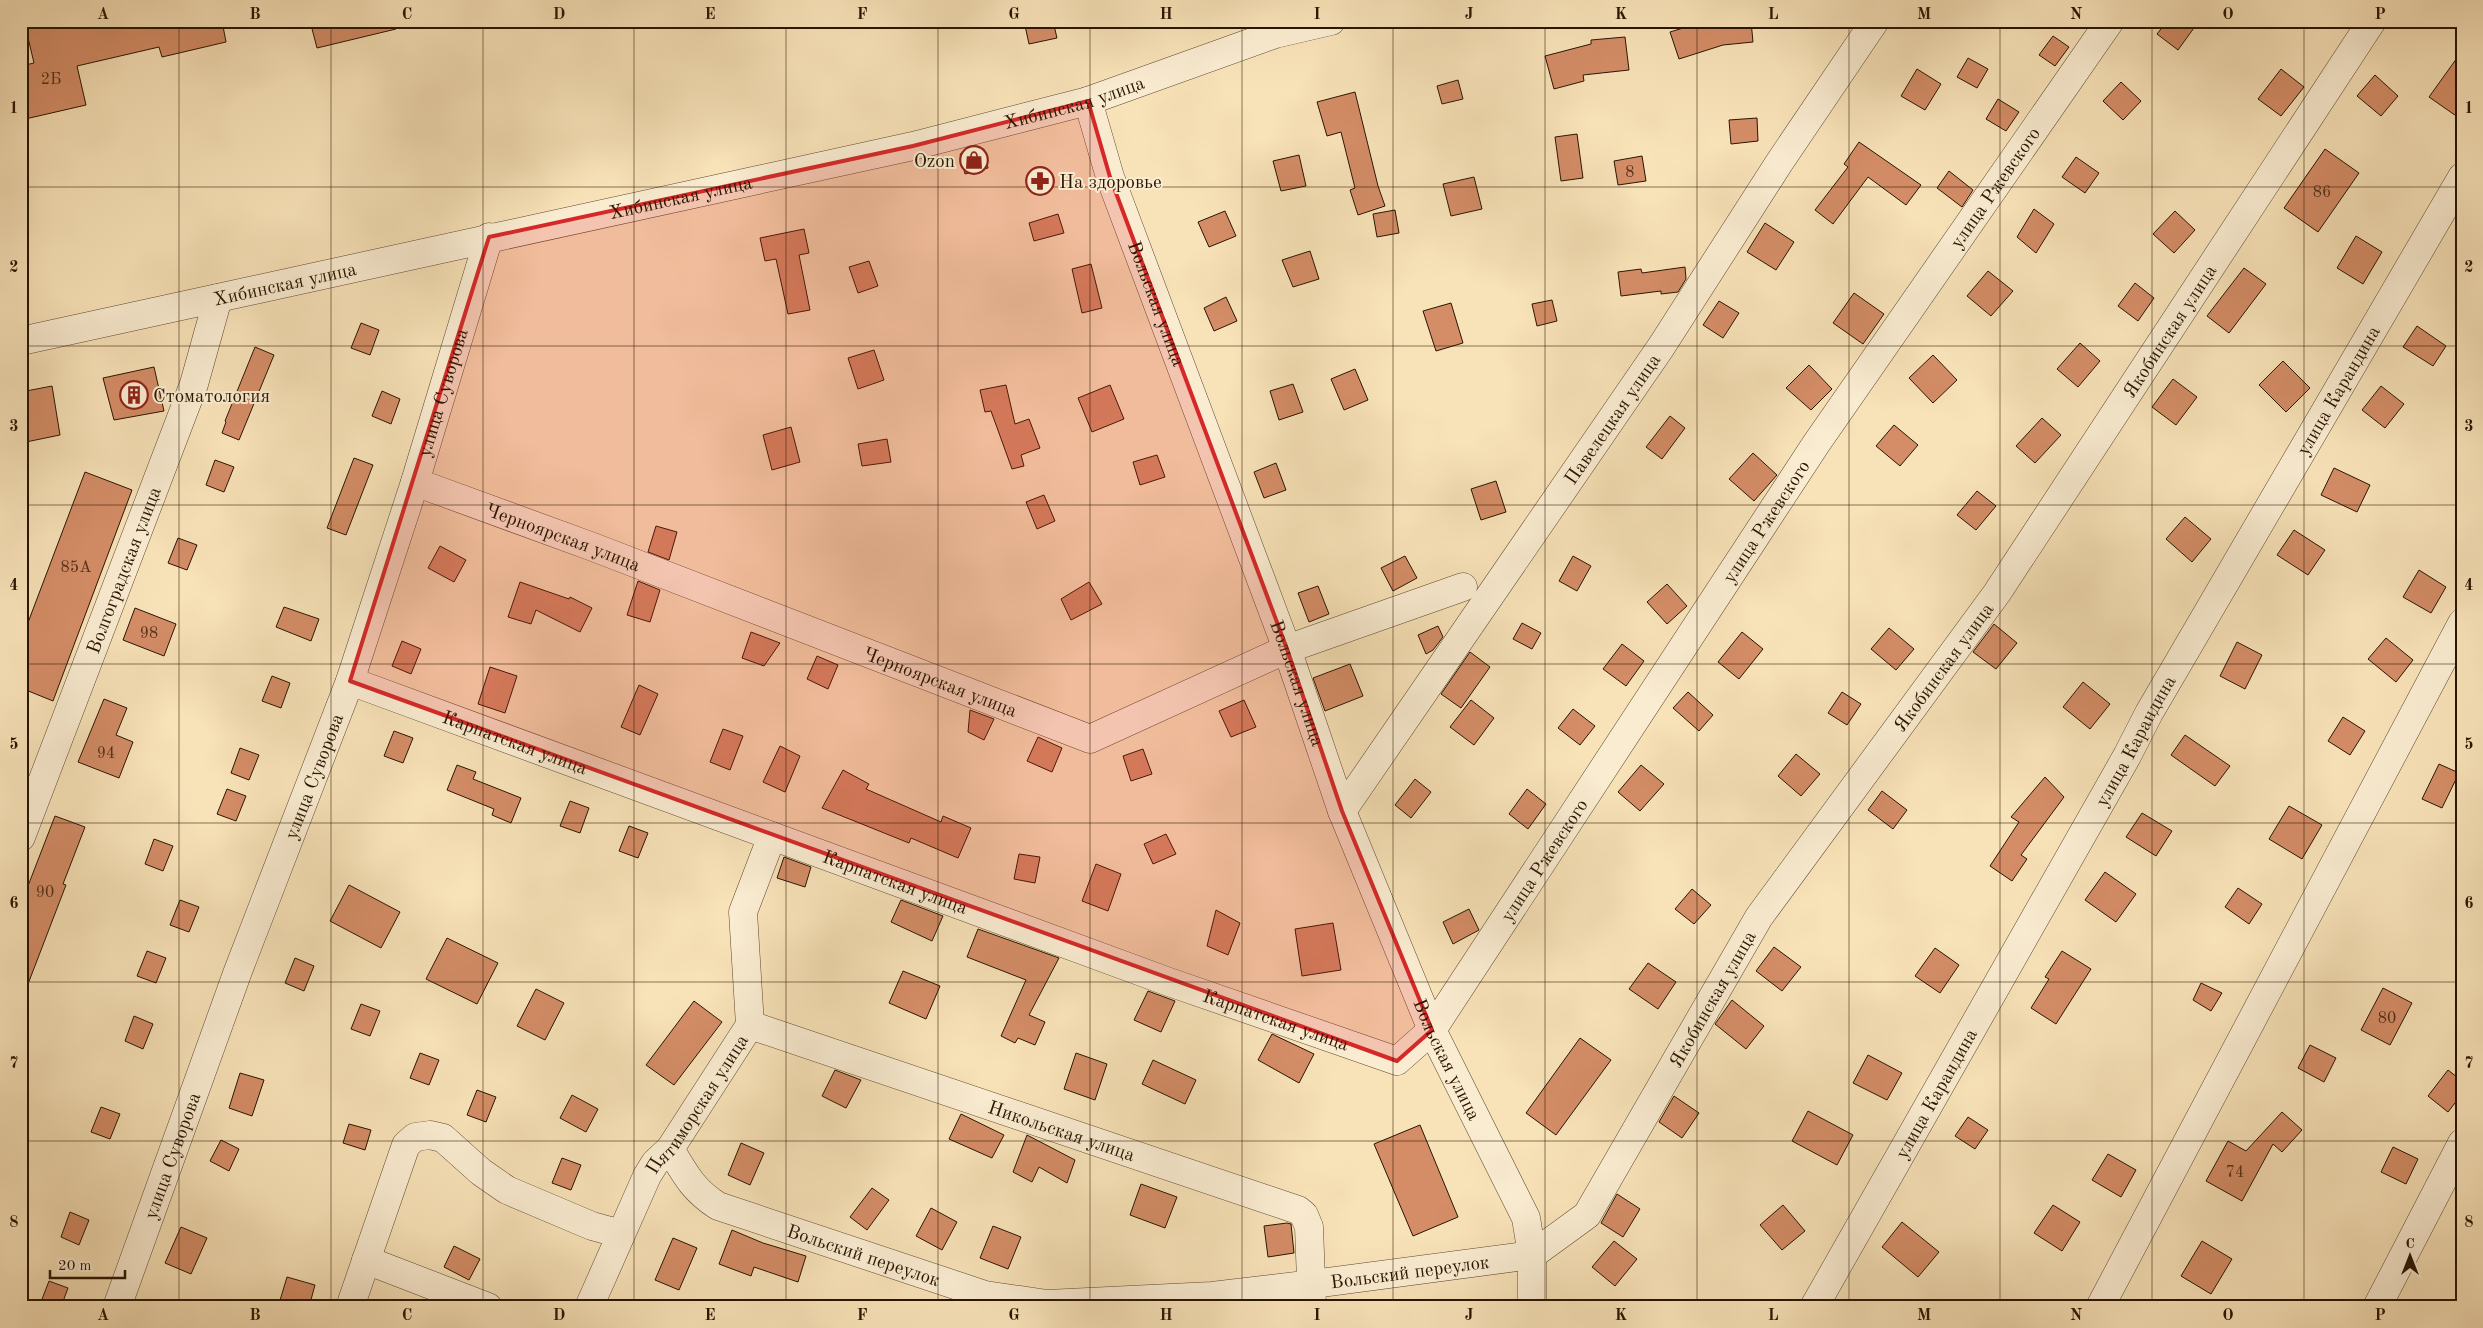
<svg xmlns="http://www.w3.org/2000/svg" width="2483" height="1328" font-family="'Old Standard TT',serif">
<rect width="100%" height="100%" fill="#f8e2b8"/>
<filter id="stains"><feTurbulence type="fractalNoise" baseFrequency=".004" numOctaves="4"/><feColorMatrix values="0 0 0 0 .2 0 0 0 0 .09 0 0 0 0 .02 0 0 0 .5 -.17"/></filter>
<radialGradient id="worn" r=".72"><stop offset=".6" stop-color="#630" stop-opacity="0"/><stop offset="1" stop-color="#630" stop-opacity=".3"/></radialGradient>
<path fill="#d48d67" stroke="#291501" d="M24,21H222L226,42L162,57L159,47L77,66L86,105L21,120V66L34,63Z
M310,21H395L396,29L317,48Z
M1024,21H1053L1057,38L1029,44Z
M1706,21H1751L1753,42L1723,45L1679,59L1670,32Z
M2167,21H2199L2178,50L2157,34Z
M2053,36L2069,47L2055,66L2039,55Z
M1625,37L1629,70L1583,75L1584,81L1554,89L1545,56L1591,44V40Z
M2462,51V120L2429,97Z
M1968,58L1988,69L1977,88L1957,77Z
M1917,69L1941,84L1925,110L1901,96Z
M2281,69L2304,87L2281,116L2258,99Z
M2375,75L2398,96L2381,116L2357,96Z
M1458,80L1463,99L1442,104L1437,86Z
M2121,82L2141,101L2123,120L2103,101Z
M1355,92L1378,186L1385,206L1358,215L1350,190L1355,188L1341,132L1327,136L1317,102Z
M1998,99L2019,112L2006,131L1986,119Z
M1757,118L1758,141L1731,144L1729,120Z
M1577,134L1583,178L1561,181L1555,137Z
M1859,142L1921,185L1906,205L1868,177L1833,224L1815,210L1848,167L1844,164Z
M984,149L988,168L965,174L960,154Z
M2325,149L2359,173L2318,232L2284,208Z
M1299,155L1306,186L1281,191L1273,161Z
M1642,156L1646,181L1618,185L1614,161Z
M2076,157L2099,173L2085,193L2062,177Z
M1949,171L1973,190L1962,207L1937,188Z
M1474,177L1482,209L1451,216L1443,184Z
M2034,209L2054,224L2036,253L2017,237Z
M1395,210L1399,233L1377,237L1373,214Z
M1225,211L1236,236L1209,247L1198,222Z
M2175,211L2195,230L2174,253L2153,234Z
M1058,214L1064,233L1034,241L1029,223Z
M1765,223L1794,242L1776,270L1747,252Z
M804,229L809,253L799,255L810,310L788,314L776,259L765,261L760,238Z
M2356,236L2382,252L2363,284L2337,268Z
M1310,251L1319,279L1293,287L1282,260Z
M869,261L878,286L858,293L849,267Z
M1091,264L1102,308L1082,313L1072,269Z
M1685,267L1686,279L1678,292L1661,294V291L1621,296L1618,272L1641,269L1642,273Z
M2244,268L2266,284L2229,333L2207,316Z
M1988,271L2013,291L1991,316L1967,296Z
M2135,283L2154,298L2138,321L2118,306Z
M1854,293L1884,314L1863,344L1833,323Z
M1226,297L1237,321L1214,331L1204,308Z
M1552,300L1557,321L1537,326L1532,304Z
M1719,301L1739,313L1723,338L1703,325Z
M1451,303L1463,343L1436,351L1423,311Z
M361,323L379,330L370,355L351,348Z
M2417,326L2446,346L2433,366L2403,347Z
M2080,343L2100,361L2078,387L2057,369Z
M255,347L274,355L239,440L222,433L226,422L225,421Z
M874,350L884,380L858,389L848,358Z
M1933,355L1957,380L1933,403L1909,378Z
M2283,361L2310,388L2286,412L2259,385Z
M1809,365L1832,389L1811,410L1786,388Z
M154,367L164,411L114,420L103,378Z
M1355,369L1368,400L1344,410L1331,379Z
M2173,379L2197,397L2176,425L2152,407Z
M1293,384L1303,412L1279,420L1270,391Z
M1006,385L1015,424L1029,419L1040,448L1021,455L1024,466L1012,469L991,411L985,412L980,390Z
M1110,385L1124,419L1092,432L1078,398Z
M52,386L60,435L21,443V392Z
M2381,386L2404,404L2385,428L2362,410Z
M382,391L400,399L391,424L372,416Z
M1670,416L1685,428L1662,459L1646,447Z
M2042,418L2061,435L2035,463L2016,446Z
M1894,425L1918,445L1900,466L1876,446Z
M791,427L800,462L772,470L763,435Z
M887,439L891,462L862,466L858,444Z
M1753,453L1777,475L1754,501L1729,479Z
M1157,455L1165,477L1140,485L1133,462Z
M354,458L373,465L346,535L327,528Z
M215,460L234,467L224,492L206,485Z
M1276,463L1286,490L1264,498L1254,472Z
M2334,468L2370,485L2357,512L2321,495Z
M85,472L132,490L53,701L21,688V641Z
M1496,481L1506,512L1481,520L1471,489Z
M1977,491L1996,506L1976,530L1957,515Z
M1044,495L1055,521L1037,529L1026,502Z
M2185,517L2211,539L2192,562L2166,539Z
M656,526L677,532L669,560L648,552Z
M2294,530L2325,550L2308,575L2277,555Z
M178,538L197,545L187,570L168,563Z
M440,546L466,560L454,582L428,568Z
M1405,556L1417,578L1393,591L1381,568Z
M1573,556L1591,566L1577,591L1559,581Z
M2419,570L2446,587L2431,613L2403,597Z
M638,581L660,590L650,622L627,615Z
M520,582L569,599L570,597L592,608L580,632L536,610L531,624L508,617Z
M1089,582L1102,604L1071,620L1061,599Z
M1667,584L1687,606L1667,624L1647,602Z
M1318,586L1329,614L1309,622L1298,593Z
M284,607L319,619L311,641L276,627Z
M135,608L176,624L164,656L123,640Z
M1522,623L1541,633L1532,649L1513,639Z
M1994,624L2017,643L1996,669L1973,652Z
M1438,626L1443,637L1433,650L1426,654L1418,635Z
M1889,628L1914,649L1896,670L1871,649Z
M751,632L780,643L764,666L742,658Z
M1742,632L1763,649L1739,679L1718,662Z
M2386,638L2413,660L2396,682L2368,659Z
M402,641L421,649L411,674L392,666Z
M2237,642L2262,655L2245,689L2220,676Z
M1622,644L1644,661L1626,686L1603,669Z
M1470,652L1490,667L1461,708L1441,694Z
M817,656L838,665L828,689L807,679Z
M1350,664L1363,696L1325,711L1313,678Z
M490,667L517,676L505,713L478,704Z
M272,676L290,683L281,708L262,701Z
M2083,682L2110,704L2090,729L2063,707Z
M639,685L658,694L640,735L621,727Z
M1688,692L1713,715L1699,731L1673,708Z
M1842,692L1861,704L1847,725L1828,713Z
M104,699L127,708L116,735L133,742L119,778L78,762Z
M1244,700L1256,727L1231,737L1219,711Z
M1471,700L1494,718L1474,745L1450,727Z
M1573,709L1595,726L1580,745L1558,728Z
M970,710L994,719L984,740L968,732Z
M2343,717L2365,731L2350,755L2328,741Z
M723,729L743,736L730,770L710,762Z
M394,731L413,738L403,763L384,756Z
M2185,735L2230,766L2215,786L2171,755Z
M1038,737L1062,748L1052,772L1027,761Z
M780,746L800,756L785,792L763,782Z
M240,748L259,755L249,780L231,773Z
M1143,749L1152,774L1131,781L1123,756Z
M1796,754L1820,774L1801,796L1778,776Z
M2439,764L2459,773L2442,808L2422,799Z
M457,765L476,772L473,779L521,798L511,823L492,815L494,809L447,790Z
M1641,765L1664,784L1640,811L1618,792Z
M843,770L869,784L866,789L941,822L943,816L971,828L958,858L911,838L909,843L822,808Z
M2045,777L2064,797L2021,855L2027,859L2012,881L1990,866L2019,822L2011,817Z
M1415,779L1431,792L1411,818L1395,805Z
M227,789L246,796L236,821L217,814Z
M1527,789L1546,804L1528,829L1509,814Z
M1882,791L1907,810L1893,829L1868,810Z
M570,801L589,808L580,833L560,826Z
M2289,806L2322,825L2302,859L2269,839Z
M2142,813L2172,831L2156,856L2126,837Z
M55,816L85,827L63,884L66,885L23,997L21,904Z
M629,826L648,833L638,858L619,851Z
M1166,834L1176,854L1153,864L1144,844Z
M154,839L173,846L163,871L145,864Z
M1019,854L1040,857L1035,883L1014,879Z
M784,857L811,867L805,887L777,878Z
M1096,864L1121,874L1108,911L1082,901Z
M2105,872L2136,894L2116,922L2085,900Z
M349,885L400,912L381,948L330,921Z
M2238,888L2262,904L2249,924L2225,907Z
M1692,889L1711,905L1694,924L1675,909Z
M180,900L199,907L189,932L170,925Z
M901,900L943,916L932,941L891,922Z
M1469,909L1479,930L1453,944L1443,922Z
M1216,910L1240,923L1228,955L1207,946Z
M1333,923L1341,970L1302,976L1295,929Z
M978,929L1059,958L1029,1015L1045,1022L1035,1045L1018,1038L1015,1043L1001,1036L1026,980L967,957Z
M447,938L498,963L477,1004L426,979Z
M1774,947L1801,967L1782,991L1756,971Z
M1935,948L1959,965L1940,993L1915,976Z
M147,951L166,958L156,983L137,976Z
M2062,951L2091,969L2056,1024L2031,1008L2049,979L2045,977Z
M295,958L314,966L304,991L285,983Z
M1648,963L1676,982L1658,1009L1629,989Z
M903,971L940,986L926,1019L889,1003Z
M2201,983L2222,993L2211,1011L2193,1000Z
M2383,988L2412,1003L2390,1045L2361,1030Z
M536,989L564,1003L545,1040L517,1026Z
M1148,991L1175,1001L1161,1032L1134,1020Z
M1732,1000L1764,1026L1746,1049L1715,1024Z
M694,1001L722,1022L674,1085L646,1065Z
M361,1004L380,1011L370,1036L351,1029Z
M134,1016L153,1024L143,1049L125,1041Z
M1272,1034L1314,1054L1299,1083L1258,1060Z
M1580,1038L1611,1060L1556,1135L1526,1113Z
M2310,1045L2336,1058L2324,1082L2298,1068Z
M420,1053L439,1060L429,1085L410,1078Z
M1076,1053L1107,1064L1095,1100L1064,1089Z
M1868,1055L1902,1073L1887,1100L1853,1083Z
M1153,1060L1196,1080L1185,1104L1142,1084Z
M835,1070L861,1080L846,1108L822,1096Z
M2448,1070L2462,1081V1094L2448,1112L2428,1096Z
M240,1073L264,1080L252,1116L229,1108Z
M477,1090L496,1097L486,1122L467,1115Z
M572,1095L598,1109L586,1132L560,1118Z
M1674,1096L1699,1113L1682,1138L1659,1122Z
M101,1107L120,1114L110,1139L91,1132Z
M1808,1111L1853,1135L1837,1165L1792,1141Z
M2282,1112L2302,1130L2282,1152L2273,1144L2242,1201L2206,1181L2228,1141L2246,1151Z
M961,1114L1004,1135L992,1158L949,1139Z
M1968,1117L1988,1130L1975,1149L1955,1136Z
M349,1124L371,1130L365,1150L343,1143Z
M1420,1125L1458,1217L1413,1236L1374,1144Z
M1027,1135L1075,1160L1067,1183L1039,1167L1032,1182L1013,1172Z
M221,1140L239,1149L229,1171L210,1161Z
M741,1143L764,1153L750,1185L728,1175Z
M2393,1147L2418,1159L2406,1184L2381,1172Z
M2108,1154L2136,1170L2121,1197L2092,1180Z
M562,1158L581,1165L571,1190L552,1183Z
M1141,1184L1177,1197L1165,1228L1130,1215Z
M872,1188L889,1200L867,1230L850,1217Z
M1617,1194L1640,1209L1623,1237L1601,1223Z
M1783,1205L1805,1231L1782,1250L1760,1225Z
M2053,1205L2080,1222L2062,1251L2034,1233Z
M931,1208L957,1222L942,1250L916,1236Z
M70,1212L89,1220L79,1245L61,1237Z
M1902,1222L1939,1252L1918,1277L1882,1247Z
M1287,1223L1291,1224L1294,1253L1268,1257L1264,1226Z
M993,1226L1021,1237L1008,1269L980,1258Z
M181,1227L207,1238L191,1274L165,1263Z
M732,1230L763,1243L806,1256L798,1282L754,1267L751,1276L719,1264Z
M673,1238L697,1248L679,1290L655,1280Z
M1614,1241L1637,1259L1615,1286L1592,1267Z
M2202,1241L2232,1259L2211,1294L2181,1276Z
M454,1246L480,1259L469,1280L444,1267Z
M287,1277L315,1285L309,1307H278Z
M49,1281L68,1288L61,1307H39Z"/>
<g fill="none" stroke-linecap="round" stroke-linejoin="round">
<defs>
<g id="minor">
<path id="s1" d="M415,482L593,547L1090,739L1287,649L1463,587"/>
<path id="s2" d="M350,681L1169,982L1397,1061L1432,1030L1816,444L2110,21"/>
<path id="s3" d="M1342,811L1661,347L1779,163L1875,21"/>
<path id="s4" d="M21,837L194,384L218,298"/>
<path id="s5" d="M750,1025L1298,1210L1304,1215L1309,1227L1312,1307"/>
<path id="s6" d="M670,1149C685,1174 693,1190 718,1206L985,1295L1047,1304L1212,1296L1313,1284L1532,1255L1587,1215L1759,917L1997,593L2372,21"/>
<path d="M366,1260L488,1307"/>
<path id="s7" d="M117,1307L238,971L350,681L415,482L489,237"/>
<path d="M350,1307L406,1145L415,1137L430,1135L443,1138L481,1172L507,1190L592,1226L621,1234"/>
<path id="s8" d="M589,1307L647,1176L655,1163L670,1149L750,1025L743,912L772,836"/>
<path id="s9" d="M1814,1307L2127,756L2149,713L2462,177"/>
<path d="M2100,1307L2462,623"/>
<path d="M2377,1307L2462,1143"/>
</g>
<g id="tertiary">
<path id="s10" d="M1088,101L1110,177L1287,649L1342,811L1432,1030L1526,1218L1532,1255V1307"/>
<path id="s11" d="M21,341L913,146L1088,101L1275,34L1331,21"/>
</g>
</defs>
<use href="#minor" stroke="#5d482f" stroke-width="29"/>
<use href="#tertiary" stroke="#5d482f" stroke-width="29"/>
<use href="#minor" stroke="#faecd1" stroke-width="28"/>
<use href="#tertiary" stroke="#faecd1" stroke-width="28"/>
</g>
<path fill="#d62828" fill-opacity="0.2" stroke="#d62828" stroke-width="4" stroke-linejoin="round" d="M1088,101L1110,177L1287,649L1342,811L1432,1030L1397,1061L350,681L489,237L913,146Z"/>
<path fill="none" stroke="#291501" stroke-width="1" stroke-opacity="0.55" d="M179,21V1307M331,21V1307M483,21V1307M634,21V1307M786,21V1307M938,21V1307M1090,21V1307M1242,21V1307M1393,21V1307M1545,21V1307M1697,21V1307M1849,21V1307M2000,21V1307M2152,21V1307M2304,21V1307M21,187H2462M21,346H2462M21,505H2462M21,664H2462M21,823H2462M21,982H2462M21,1141H2462"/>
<defs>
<symbol id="shop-ring" viewBox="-11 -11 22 22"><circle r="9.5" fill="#faecd1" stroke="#8f2418" stroke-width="1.5"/><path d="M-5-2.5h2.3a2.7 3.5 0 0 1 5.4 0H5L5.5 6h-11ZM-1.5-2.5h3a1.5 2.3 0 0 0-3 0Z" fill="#8f2418"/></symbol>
<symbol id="pharmacy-ring" viewBox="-11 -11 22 22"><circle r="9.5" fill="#faecd1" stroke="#8f2418" stroke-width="1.5"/><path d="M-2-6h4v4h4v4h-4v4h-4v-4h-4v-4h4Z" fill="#8f2418"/></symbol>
<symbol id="building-ring" viewBox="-11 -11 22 22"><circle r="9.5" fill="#faecd1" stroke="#8f2418" stroke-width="1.5"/><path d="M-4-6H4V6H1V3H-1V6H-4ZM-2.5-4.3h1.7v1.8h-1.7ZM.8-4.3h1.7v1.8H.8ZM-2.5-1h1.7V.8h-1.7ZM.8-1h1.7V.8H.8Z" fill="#8f2418"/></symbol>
</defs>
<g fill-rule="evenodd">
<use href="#shop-ring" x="958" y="144" width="32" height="32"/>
<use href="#pharmacy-ring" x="1024" y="165" width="32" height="32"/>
<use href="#building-ring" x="118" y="379" width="32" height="32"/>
</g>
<g text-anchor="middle" stroke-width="4" stroke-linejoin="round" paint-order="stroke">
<g font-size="16" fill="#54331a">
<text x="51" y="84">2Б</text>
<text x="1630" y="177">8</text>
<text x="2322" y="197">86</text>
<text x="76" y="572">85А</text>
<text x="149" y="638">98</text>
<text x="106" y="758">94</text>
<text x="45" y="897">90</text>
<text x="2387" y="1023">80</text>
<text x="2235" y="1177">74</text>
</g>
<g font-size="19" fill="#291501" stroke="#faecd1">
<text dy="7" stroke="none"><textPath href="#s11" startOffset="1080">Хибинская улица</textPath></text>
<text dy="7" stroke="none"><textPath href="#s2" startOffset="2174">улица Ржевского</textPath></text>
<text dy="7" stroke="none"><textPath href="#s11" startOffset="675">Хибинская улица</textPath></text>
<text dy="7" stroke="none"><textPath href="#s11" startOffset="270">Хибинская улица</textPath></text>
<text dy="7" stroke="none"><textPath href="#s10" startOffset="214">Вольская улица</textPath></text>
<text dy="7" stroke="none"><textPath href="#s6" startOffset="2035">Якобинская улица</textPath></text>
<text dy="7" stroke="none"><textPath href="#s9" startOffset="1056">улица Карандина</textPath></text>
<text dy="7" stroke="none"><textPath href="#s7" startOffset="971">улица Суворова</textPath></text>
<text dy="7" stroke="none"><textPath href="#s3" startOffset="476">Павелецкая улица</textPath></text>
<text dy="7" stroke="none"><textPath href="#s2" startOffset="1769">улица Ржевского</textPath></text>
<text dy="7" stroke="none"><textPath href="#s1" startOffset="158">Черноярская улица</textPath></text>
<text dy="7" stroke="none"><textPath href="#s4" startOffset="286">Волгоградская улица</textPath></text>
<text dy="7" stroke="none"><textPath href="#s6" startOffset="1630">Якобинская улица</textPath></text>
<text dy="7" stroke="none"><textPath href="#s1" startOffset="562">Черноярская улица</textPath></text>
<text dy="7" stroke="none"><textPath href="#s10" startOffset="619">Вольская улица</textPath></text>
<text dy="7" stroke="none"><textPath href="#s9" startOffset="651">улица Карандина</textPath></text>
<text dy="7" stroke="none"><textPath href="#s2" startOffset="176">Карпатская улица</textPath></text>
<text dy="7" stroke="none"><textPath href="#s7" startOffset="566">улица Суворова</textPath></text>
<text dy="7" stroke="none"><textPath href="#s2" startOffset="1364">улица Ржевского</textPath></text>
<text dy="7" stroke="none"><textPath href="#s2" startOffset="581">Карпатская улица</textPath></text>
<text dy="7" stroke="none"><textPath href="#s6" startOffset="1225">Якобинская улица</textPath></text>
<text dy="7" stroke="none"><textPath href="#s2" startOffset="986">Карпатская улица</textPath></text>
<text dy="7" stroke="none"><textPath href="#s10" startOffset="1024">Вольская улица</textPath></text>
<text dy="7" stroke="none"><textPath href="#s9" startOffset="246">улица Карандина</textPath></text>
<text dy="7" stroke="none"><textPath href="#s8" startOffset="231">Пятиморская улица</textPath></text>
<text dy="7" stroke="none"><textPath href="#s5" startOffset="329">Никольская улица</textPath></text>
<text dy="7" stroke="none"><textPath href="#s7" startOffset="161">улица Суворова</textPath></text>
<text dy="7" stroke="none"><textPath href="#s6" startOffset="229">Вольский переулок</textPath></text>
<text dy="7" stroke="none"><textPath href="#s6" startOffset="784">Вольский переулок</textPath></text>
</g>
<g font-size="19" fill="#291501" stroke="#faecd1" text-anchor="start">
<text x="955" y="167" text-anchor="end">Ozon</text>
<text x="1059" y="188">На здоровье</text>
<text x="153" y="402">Стоматология</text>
</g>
</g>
<rect width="2483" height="1328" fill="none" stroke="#f8e2b8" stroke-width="55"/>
<g transform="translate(2410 1256)" stroke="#faecd1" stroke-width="4" paint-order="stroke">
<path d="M0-4L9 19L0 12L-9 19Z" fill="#291501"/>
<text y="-8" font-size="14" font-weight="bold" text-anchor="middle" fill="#291501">С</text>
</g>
<path d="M50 1270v8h75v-8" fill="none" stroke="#291501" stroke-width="2.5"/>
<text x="58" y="1270" font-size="15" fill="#291501" stroke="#faecd1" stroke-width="4" paint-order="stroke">20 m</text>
<rect x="28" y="28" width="2428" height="1272" fill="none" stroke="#291501" stroke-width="2"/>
<g font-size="16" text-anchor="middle" font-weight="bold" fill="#291501">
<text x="103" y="19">A</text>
<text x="255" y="19">B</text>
<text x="407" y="19">C</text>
<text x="559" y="19">D</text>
<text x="710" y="19">E</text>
<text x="862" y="19">F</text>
<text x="1014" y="19">G</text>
<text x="1166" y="19">H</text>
<text x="1317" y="19">I</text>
<text x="1469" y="19">J</text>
<text x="1621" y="19">K</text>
<text x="1773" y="19">L</text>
<text x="1924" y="19">M</text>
<text x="2076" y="19">N</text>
<text x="2228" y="19">O</text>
<text x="2380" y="19">P</text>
<text x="14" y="113">1</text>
<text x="2469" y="113">1</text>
<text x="14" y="272">2</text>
<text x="2469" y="272">2</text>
<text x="14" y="431">3</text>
<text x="2469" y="431">3</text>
<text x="14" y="590">4</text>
<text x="2469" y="590">4</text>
<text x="14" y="749">5</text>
<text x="2469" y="749">5</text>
<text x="14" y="908">6</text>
<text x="2469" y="908">6</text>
<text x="14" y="1068">7</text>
<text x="2469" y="1068">7</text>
<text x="14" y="1227">8</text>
<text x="2469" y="1227">8</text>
<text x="103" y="1320">A</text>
<text x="255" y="1320">B</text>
<text x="407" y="1320">C</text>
<text x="559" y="1320">D</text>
<text x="710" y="1320">E</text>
<text x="862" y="1320">F</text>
<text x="1014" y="1320">G</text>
<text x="1166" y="1320">H</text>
<text x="1317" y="1320">I</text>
<text x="1469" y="1320">J</text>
<text x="1621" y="1320">K</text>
<text x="1773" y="1320">L</text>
<text x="1924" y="1320">M</text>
<text x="2076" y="1320">N</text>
<text x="2228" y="1320">O</text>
<text x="2380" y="1320">P</text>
</g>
<rect width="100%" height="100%" filter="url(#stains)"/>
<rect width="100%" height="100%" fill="url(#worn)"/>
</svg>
